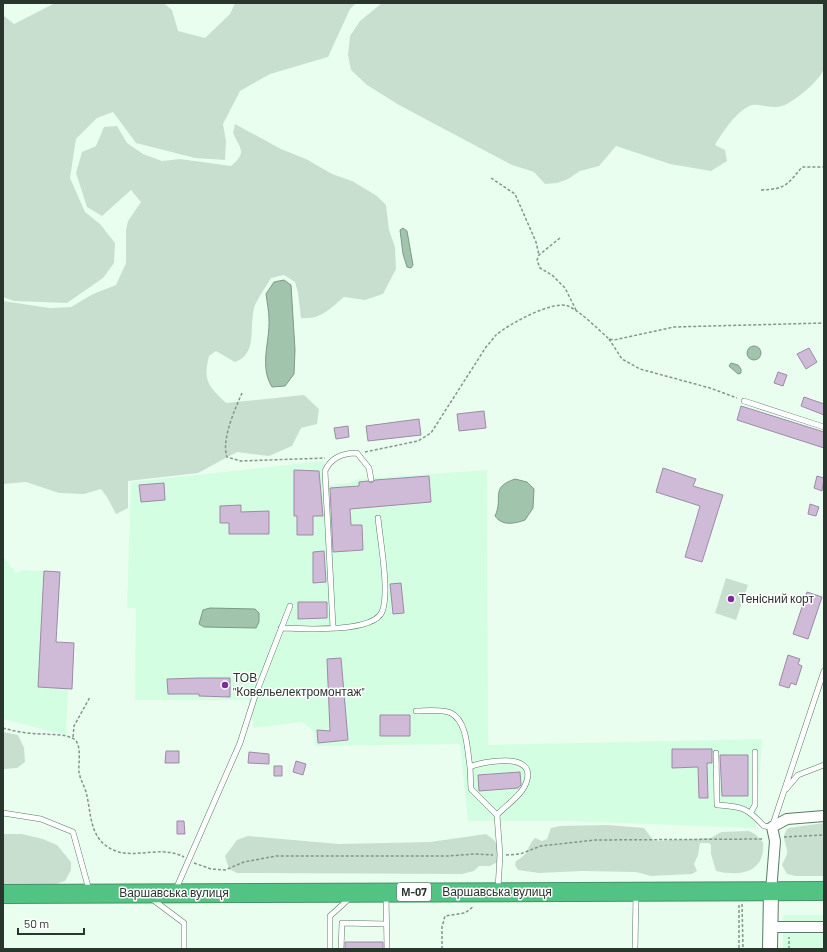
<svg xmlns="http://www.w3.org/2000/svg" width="827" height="952" font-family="Barlow,sans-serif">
<rect width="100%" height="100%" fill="#eafef0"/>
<path fill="#d3fee2" d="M324,461V486L349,483L359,479L487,470L488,745L762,739L756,828L566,821H468L460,744L315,746L314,731L302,722L254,728L248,700H135L136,608H127L131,482Z
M3,556L16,573L23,570L60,572L56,642L74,643L72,689H68L66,735L3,719Z
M783,915H824V949H783Z"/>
<path fill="#c8dfcf" d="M55,3H164L172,10L178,31L205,38L230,14L235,3H356L350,9L328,57L270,74L240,91L223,124L226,141L225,160L195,158L136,143L113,112L97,118L76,139L70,178L85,212L100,224L115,243L114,263L103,278L67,303L14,301L3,297V15L14,24Z
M382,3H824C824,20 827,52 824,68C822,79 793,103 782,106C773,109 760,104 752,105C738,109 722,133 715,145L725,150L727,161L711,171L670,164L616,146L599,166L580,171L568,179L557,183L545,184L534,172L512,165L399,105L367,85L351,70L348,55L350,36L360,21Z
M235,124L281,149L306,159L332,174L352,181L377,196L386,205L389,230L395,247L396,269L383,294L365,300L344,297C330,309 320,320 301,318L298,293L295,282L284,275L271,278C266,287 259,296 255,305C248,325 259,354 235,362L216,351L209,356C203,381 208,386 226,403L304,395L319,409L317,424L301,428L292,446L269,456L237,452L198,473L128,481V508L116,514L107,497L101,489L84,494L59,493L26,482L3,484V301L50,308L71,307L93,294L116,285L126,263V230L128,221L141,202L131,190L102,216L87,207L76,173L82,152L96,146L104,127L117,126L127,143L143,154L162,161L180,159L231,166C247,152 241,150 233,133Z
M726,578L748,585L736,620L715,613Z
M3,732L18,735L24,748L25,762L17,768L3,769Z
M824,823V876H796L787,874L782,865C784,860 788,855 787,850C785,841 781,837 788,828Z
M608,825L644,828L654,841L711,838L721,832L749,831L755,834L763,842C766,872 741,877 716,871L711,854V845L709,843H700L698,855L694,864L697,871L692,874L651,876L636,872L582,871L539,873L518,870L515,865L516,861C530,854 526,847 535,838L542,841L547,839L551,828L560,826Z
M3,834H22L43,839L57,845L71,862V870L65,881L56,884H3Z
M486,834C498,842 502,848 499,861L490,866H479L474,871L462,874L237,873L229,869L225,856L237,840L248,836L339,844L430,842Z"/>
<path fill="#a1c4ad" stroke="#7d9987" d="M403,228L407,231L413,265L411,268L407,267L403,254L400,230Z
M284,280L291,285L295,350L294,374L285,386L272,387C259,366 270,342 269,319C269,311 267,302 266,294L274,282Z
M747 353a7 7 0 1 1 14 0a7 7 0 1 1-14 0Z
M731,363L738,365L741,369V373L738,374L729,366Z
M515,479L527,482L534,489L533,508L525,520C514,524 502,526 495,516C504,497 489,488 515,479Z
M210,608L255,609L259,613V622L256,628L204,627L199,624L203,610Z"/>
<path fill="#cfbad8" stroke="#9d8aa6" d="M809,348L817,362L806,369L797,354Z
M778,372L787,375L783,386L774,383Z
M804,397L824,404V415L801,406Z
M741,406L824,432V448L737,420Z
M484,411L486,428L459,431L457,414Z
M419,419L421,435L368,441L366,426Z
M348,426L349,437L336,439L334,428Z
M663,468L696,479L693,486L723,495L702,562L685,557L700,506L656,492Z
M294,470L319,471L323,516H313V535H297V516H294Z
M429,476L431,502L350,509L351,525H362L363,550L333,552L330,488L359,486V482L368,481L371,483L375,480Z
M817,476L824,478L822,491L814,488Z
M164,483L165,500L141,502L139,485Z
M810,504L819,507L816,516L808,514Z
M241,505V512L269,511V534H229V523H220V506Z
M324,551L326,582L313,583V552Z
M44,571L60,572L56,642L74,643L72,689L38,687Z
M401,583L404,613L393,614L390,584Z
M807,592L822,597L808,639L793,634Z
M298,602H327V618L298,619Z
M788,655L800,659L798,664L802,666L796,685L791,683L789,688L779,685Z
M341,658L348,740L318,743L317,730L330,731L327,659Z
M199,678H230V697L199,696V694H168L167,679Z
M380,715H410V736H380Z
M672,749H712V763H707L708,798H699L698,767L672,768Z
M166,751H179V763H165Z
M249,752L269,754V764L248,763Z
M720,755H748V796H722Z
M296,761L306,764L303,775L293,772Z
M274,766H282V776H274Z
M520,772L521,785L518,788L479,791L478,775Z
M177,821H184L185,834H177Z
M345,942H383V949H345Z"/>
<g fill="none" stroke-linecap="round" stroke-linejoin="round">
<defs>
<path id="lane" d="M744,401L824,427
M333,627L325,471C331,457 343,453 357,453L369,468L371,479
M281,628C302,629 373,633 382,612C390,593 380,539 378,518
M416,711C426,711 442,709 451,713C468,722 467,751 470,767
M716,753L717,805C743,807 746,807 764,826L772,827L824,671
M786,789L798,775L824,765
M751,812L755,805V752
M3,813L41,819L73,832L89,890
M497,815C506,805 524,794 527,780C535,752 483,761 470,767L471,789L497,815L500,855L498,889
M176,889L240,743L255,696L290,606
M386,895L387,949
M152,899L184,923V949
M330,949V916L351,897
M341,949L342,923L386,924
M635,949L636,894"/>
<path id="street" d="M771,892L775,841L772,827L787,819L824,816
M770,927H824"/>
<path id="secondary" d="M770,949L771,892"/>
<path id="highway" d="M3,894L824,891"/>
</defs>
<use href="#lane" stroke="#5a7965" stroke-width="6"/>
<use href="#street" stroke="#5a7965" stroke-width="12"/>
<use href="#secondary" stroke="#5a7965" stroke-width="16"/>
<use href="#highway" stroke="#449266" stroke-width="20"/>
<path stroke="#84948a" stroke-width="1.5" stroke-dasharray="3 2" stroke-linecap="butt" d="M491,178L515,194L536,242L539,255
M761,190C786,189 787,185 802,167H824
M560,238L539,255L537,260L540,268L552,275L565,288L576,310
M609,339L622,359L640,369L710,388L737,398
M242,393C235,409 221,440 227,457L241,461L325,458
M365,452L418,441L431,433L486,347C490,343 493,338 496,335C509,324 553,300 568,306C580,311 599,330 609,339L614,340L674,327L824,323
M3,728C16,732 31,734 45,734C54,735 64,734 72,738C83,742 78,763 79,772C80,779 84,785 86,792C91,810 89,832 105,845C129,864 158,843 184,857
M73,737L74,726L90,697
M784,837L824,835
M506,855L520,854L541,846L595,840L764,839
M194,863L211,869L225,870L244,862L276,856H448L475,854L493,855
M742,904L743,949
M739,905V949
M442,949V927L445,916L465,913L474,906
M789,949V937"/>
<use href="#lane" stroke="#fff" stroke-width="5"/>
<use href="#street" stroke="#fff" stroke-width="10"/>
<use href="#secondary" stroke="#fff" stroke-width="14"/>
<use href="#highway" stroke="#53c384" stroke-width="18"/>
</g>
<g fill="#7f2d9d" stroke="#fff" stroke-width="1.5">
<circle cx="731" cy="599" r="4"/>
<circle cx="225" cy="685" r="4"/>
</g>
<g text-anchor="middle" stroke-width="3" stroke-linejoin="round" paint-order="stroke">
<rect fill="#fff" stroke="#69726d" stroke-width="1" x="397" y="883" width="34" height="18" rx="3"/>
<g font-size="11" font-weight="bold" fill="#29362e">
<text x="414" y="896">М-07</text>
</g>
<g font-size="12" fill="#29362e" stroke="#fff" text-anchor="start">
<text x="739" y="603">Тенісний корт</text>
<text x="233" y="682">ТОВ<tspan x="233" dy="14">"Ковельелектромонтаж"</tspan></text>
</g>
<g font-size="12" fill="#29362e" stroke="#fff">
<text x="497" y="896">Варшавська вулиця</text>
<text x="174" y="897">Варшавська вулиця</text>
</g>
</g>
<rect width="827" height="952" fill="none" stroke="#29362e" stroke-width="8"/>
<path d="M18 928v6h66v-6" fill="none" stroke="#29362e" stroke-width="2"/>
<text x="24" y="928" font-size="12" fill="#29362e" stroke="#ffffff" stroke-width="3" paint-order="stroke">50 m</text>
</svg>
